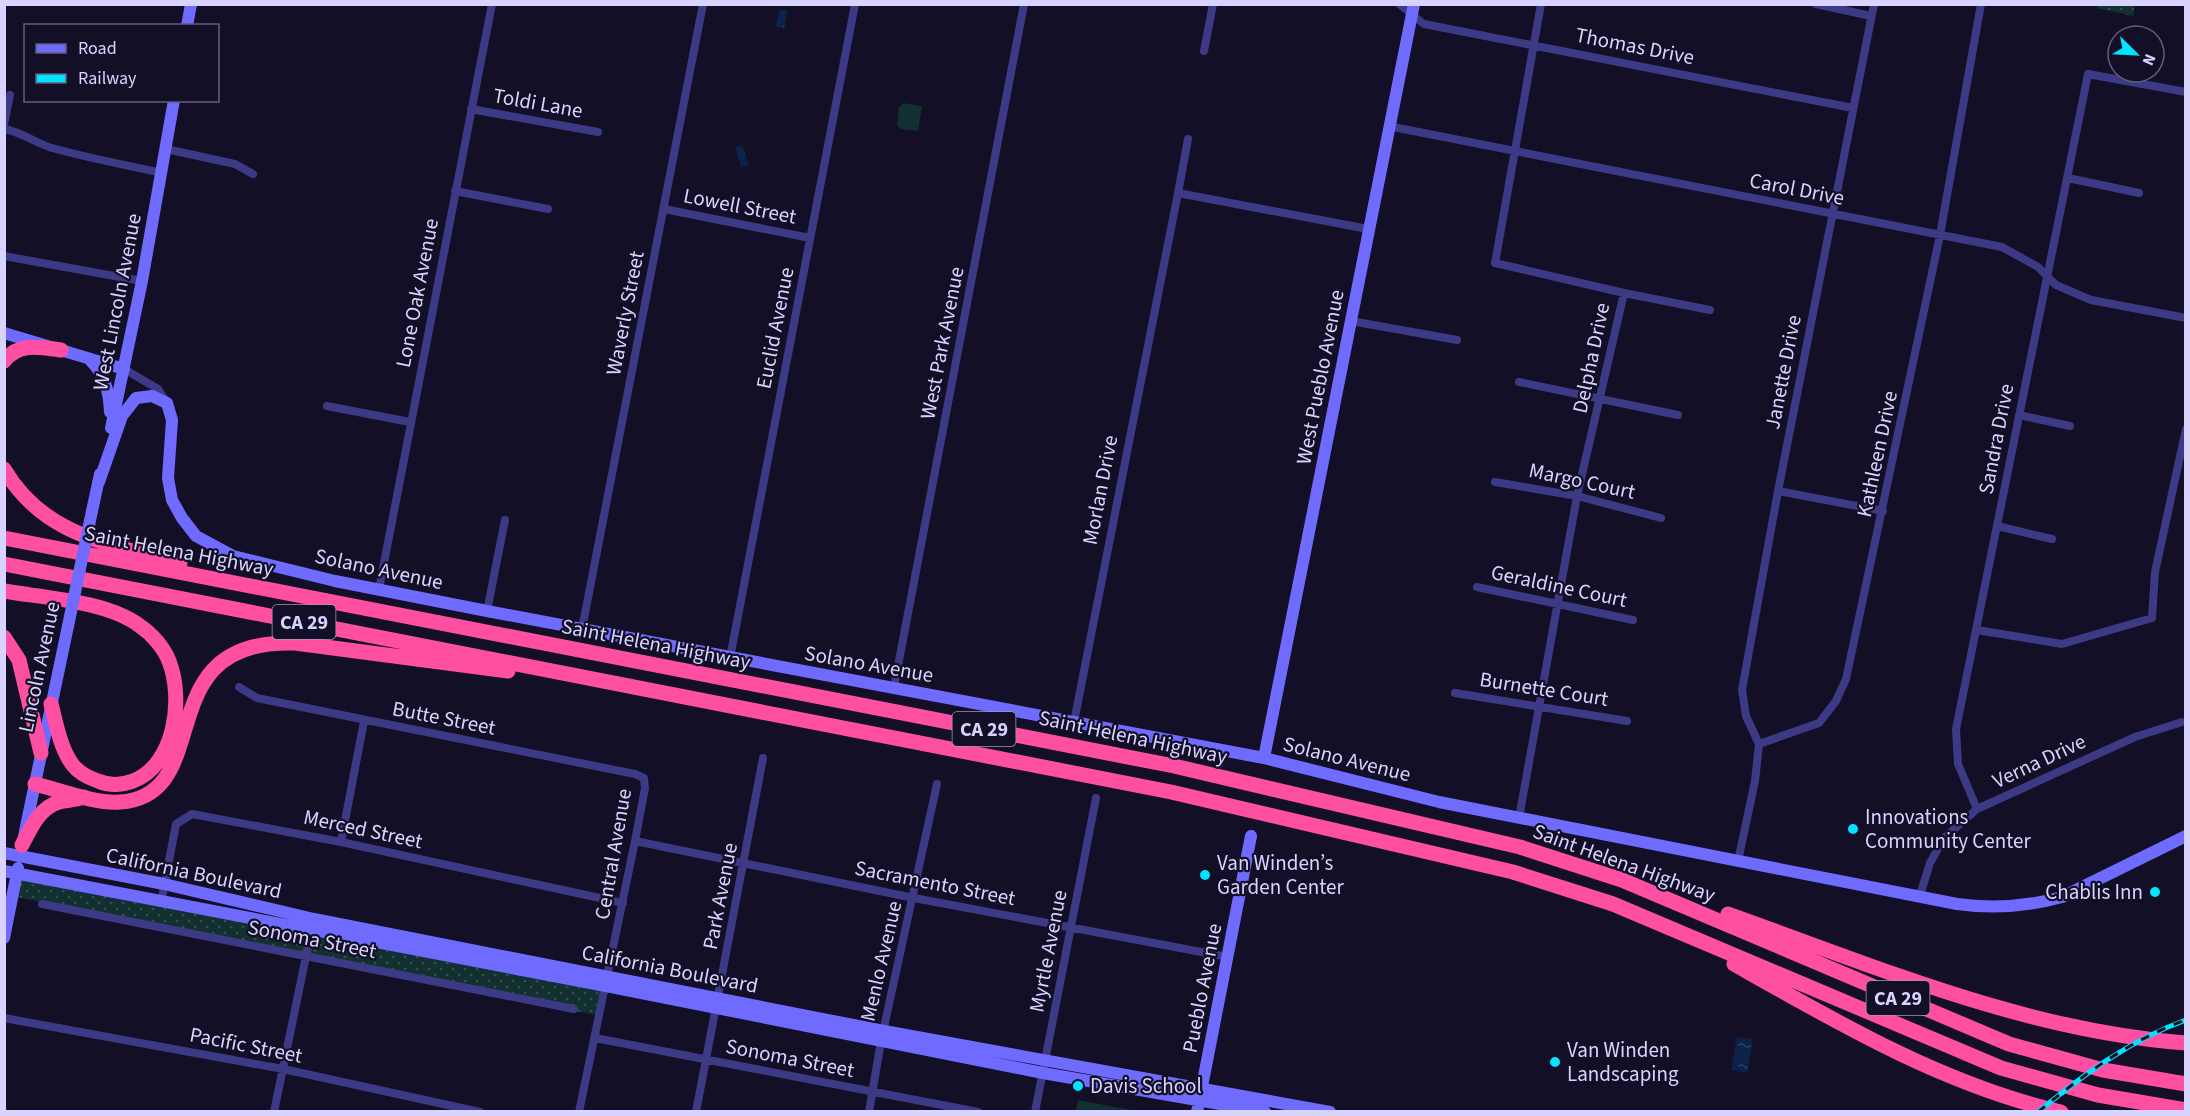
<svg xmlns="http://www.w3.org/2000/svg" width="2190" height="1116" font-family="'Source Sans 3',sans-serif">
<defs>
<pattern id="grass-dots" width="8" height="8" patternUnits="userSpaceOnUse" patternTransform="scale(1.5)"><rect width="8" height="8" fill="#12302f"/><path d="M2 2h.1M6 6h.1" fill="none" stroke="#344d4e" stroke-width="1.8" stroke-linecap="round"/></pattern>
<pattern id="water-ripples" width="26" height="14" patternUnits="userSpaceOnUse" patternTransform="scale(1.5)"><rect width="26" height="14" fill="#0c2248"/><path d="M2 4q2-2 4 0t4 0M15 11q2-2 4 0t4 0" fill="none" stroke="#2f4163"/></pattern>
</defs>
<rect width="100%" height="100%" fill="#130f26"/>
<path fill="url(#grass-dots)" d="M2098,5V4L2135,5L2133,16L2097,8Z
M17,874L606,986L600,1016L12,896Z"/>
<path fill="#12302f" d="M903,103L922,106L918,131L901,129L897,125L899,108Z
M1078,1100L1136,1111H1076Z"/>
<path fill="url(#water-ripples)" d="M780,9L788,11L784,28L776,27Z
M742,145L749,165L741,167L735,147Z
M1737,1037L1753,1039L1747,1073L1731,1070Z"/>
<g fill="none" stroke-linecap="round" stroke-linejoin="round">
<path stroke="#3d3a85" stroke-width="8" d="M1399,4L1424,24L1853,108
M1541,4L1495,263L1624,293L1710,310
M1816,4L1871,16
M1204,51L1213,4
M471,109L598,132
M4,124L10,95
M1388,126L2002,247L2038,267L2056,285L2091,300L2186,318
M4,129C22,132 35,143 52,148C88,158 126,165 162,173
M166,149L235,164L253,174
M2068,178L2139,193
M455,191L548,209
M1178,193L1188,139
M664,209L810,238
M4,256L142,281
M1351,321L1457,340
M124,369L158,389L167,403
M1519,382L1678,415
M327,406L410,422
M2019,415L2070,426
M1495,482L1577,496L1661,518
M1778,491L1883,511
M1997,526L2052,539
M1477,587L1633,620
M379,589L492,4
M487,611L505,520
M582,629L703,4
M1977,630L2062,644L2152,618L2155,572L2186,429
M730,658L855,4
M239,687L257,698L635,774L644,778L645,788L635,841L579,1112
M894,687L1024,4
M1455,693L1627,721
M1074,722L1178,193L1368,229
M1759,744L1746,716L1742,690L1778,491L1874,4
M1977,809L1958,764L1956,729L2088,74L2186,92
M1519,818L1577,496L1624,293
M635,841L914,898L1228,957
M341,842L364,721
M1738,861L1755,781L1759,744L1819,723L1836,701L1846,679L1940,235L1981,4
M1920,895L1930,863L1944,838L1977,809L2135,737L2182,722
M161,903L176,824L192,814L341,842L623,903
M42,904L574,1009
M4,1018L283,1069L480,1112
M595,1038L978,1112
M274,1112L312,927
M696,1112L763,758
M869,1112L881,1041L937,784
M1035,1112L1096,798"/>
<path stroke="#6f6bff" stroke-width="12" d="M187,26L191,4
M4,333L124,369
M90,360C105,375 109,391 110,412
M111,428L142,281L174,100
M99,482L122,416L136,398L152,396L167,403L172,420L168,478L172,500L182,518L196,536L233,556L335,581L487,611L1264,758L1439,802L1957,904C1994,909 2026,907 2062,897L2186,836
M92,511L100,474
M1264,758L1414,4
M24,836L68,626
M4,853L164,884L314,919L884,1031L1330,1112
M4,871L606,986L1043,1073L1265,1112
M4,938L18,868
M1197,1112L1251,836"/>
<path stroke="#ff4fa3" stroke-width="15" d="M4,361C19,342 40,347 61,350
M4,469C44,537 111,544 180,563
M4,538L1174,766L1520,847L1622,880L2009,1044L2103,1070L2186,1084
M4,564L1171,792L1513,872L1613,904L2001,1068L2098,1095L2186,1110
M4,591C45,598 107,601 140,626C152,634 164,648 169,661C184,699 175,765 133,781C122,785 110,786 98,781C89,778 78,772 72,764C60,747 56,723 51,704
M4,637L19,660L41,753
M35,784C59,790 96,804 120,802C219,795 145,638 295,643L508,671
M22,845C31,828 39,808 59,802C67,800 76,800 84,797
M1728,914C1877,967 2026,1031 2186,1043
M1734,964C1838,1023 1944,1085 2061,1112"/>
<defs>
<path id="rail" d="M2038,1112C2083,1075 2130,1040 2186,1020"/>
</defs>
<use href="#rail" stroke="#00e5ff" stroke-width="5"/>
<use href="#rail" stroke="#130f26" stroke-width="3" stroke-dasharray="9" stroke-linecap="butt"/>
<path stroke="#6f6bff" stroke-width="12" d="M68,626L92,511"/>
</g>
<g fill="#00e5ff" stroke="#130f26" stroke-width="2">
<circle cx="1853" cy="829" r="6"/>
<circle cx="1205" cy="875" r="6"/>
<circle cx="2155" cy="892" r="6"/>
<circle cx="1555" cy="1062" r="6"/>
<circle cx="1078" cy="1086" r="6"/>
</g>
<g text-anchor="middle" stroke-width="4.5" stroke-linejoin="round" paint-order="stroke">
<g fill="#130f26" stroke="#9e99be" stroke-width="1.5">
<rect x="272.5" y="605" width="63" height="34" rx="4.5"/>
<rect x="952.5" y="712" width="63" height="34" rx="4.5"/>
<rect x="1866.5" y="981" width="63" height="34" rx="4.5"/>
</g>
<g font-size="20" font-weight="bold" fill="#d9d4ff">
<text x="304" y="629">CA 29</text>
<text x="984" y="736">CA 29</text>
<text x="1898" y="1005">CA 29</text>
</g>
<g font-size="21" fill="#d9d4ff" stroke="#130f26">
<text transform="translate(1635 46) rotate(11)" y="7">Thomas Drive</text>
<text transform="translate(538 103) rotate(10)" y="7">Toldi Lane</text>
<text transform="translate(1797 189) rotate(11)" y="7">Carol Drive</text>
<text transform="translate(740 206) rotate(11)" y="7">Lowell Street</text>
<text transform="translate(417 293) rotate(-79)" y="7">Lone Oak Avenue</text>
<text transform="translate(117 302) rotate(-79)" y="7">West Lincoln Avenue</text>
<text transform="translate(625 313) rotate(-79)" y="7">Waverly Street</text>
<text transform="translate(775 328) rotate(-79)" y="7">Euclid Avenue</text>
<text transform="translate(942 343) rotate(-79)" y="7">West Park Avenue</text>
<text transform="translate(1591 358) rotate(-78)" y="7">Delpha Drive</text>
<text transform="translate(1783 372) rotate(-79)" y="7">Janette Drive</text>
<text transform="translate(1320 377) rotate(-79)" y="7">West Pueblo Avenue</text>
<text transform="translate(1996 439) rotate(-79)" y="7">Sandra Drive</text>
<text transform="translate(1877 454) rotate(-78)" y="7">Kathleen Drive</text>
<text transform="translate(1582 481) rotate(12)" y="7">Margo Court</text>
<text transform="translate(1100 490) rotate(-79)" y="7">Morlan Drive</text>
<text transform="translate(179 551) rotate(11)" y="7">Saint Helena Highway</text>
<text transform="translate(379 569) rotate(12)" y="7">Solano Avenue</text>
<text transform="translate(1559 586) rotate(12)" y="7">Geraldine Court</text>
<text transform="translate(656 644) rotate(11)" y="7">Saint Helena Highway</text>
<text transform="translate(869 664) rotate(10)" y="7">Solano Avenue</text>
<text transform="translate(39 667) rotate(-78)" y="7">Lincoln Avenue</text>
<text transform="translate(1544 689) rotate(9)" y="7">Burnette Court</text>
<text transform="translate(444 718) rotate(11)" y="7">Butte Street</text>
<text transform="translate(1133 737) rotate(12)" y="7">Saint Helena Highway</text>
<text transform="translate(1347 759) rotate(14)" y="7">Solano Avenue</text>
<text transform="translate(2039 761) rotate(-25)" y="7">Verna Drive</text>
<text transform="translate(363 829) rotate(12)" y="7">Merced Street</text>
<text transform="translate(613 854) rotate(-80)" y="7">Central Avenue</text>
<text transform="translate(1624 863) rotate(20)" y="7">Saint Helena Highway</text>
<text transform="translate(194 873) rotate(12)" y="7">California Boulevard</text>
<text transform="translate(935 883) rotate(11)" y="7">Sacramento Street</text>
<text transform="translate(720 896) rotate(-79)" y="7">Park Avenue</text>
<text transform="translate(312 939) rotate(11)" y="7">Sonoma Street</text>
<text transform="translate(1048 951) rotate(-79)" y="7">Myrtle Avenue</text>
<text transform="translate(881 961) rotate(-77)" y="7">Menlo Avenue</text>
<text transform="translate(670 969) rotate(11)" y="7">California Boulevard</text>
<text transform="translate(1202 988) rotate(-79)" y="7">Pueblo Avenue</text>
<text transform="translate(246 1045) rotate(11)" y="7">Pacific Street</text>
<text transform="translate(790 1058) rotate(11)" y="7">Sonoma Street</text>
</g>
<g font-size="21" fill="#d9d4ff" stroke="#130f26" text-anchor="start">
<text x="1865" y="824">Innovations<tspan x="1865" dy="24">Community Center</tspan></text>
<text x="1217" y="870">Van Winden’s<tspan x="1217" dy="24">Garden Center</tspan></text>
<text x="2143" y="899" text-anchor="end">Chablis Inn</text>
<text x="1567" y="1057">Van Winden<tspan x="1567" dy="24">Landscaping</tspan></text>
<text x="1090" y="1093">Davis School</text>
</g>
</g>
<rect width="2190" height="1116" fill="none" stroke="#d9d4ff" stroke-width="12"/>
<rect x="24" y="24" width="195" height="78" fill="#130f26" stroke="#625e7d" stroke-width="1.5"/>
<rect x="36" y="44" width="30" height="9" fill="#6f6bff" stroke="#625e7d" stroke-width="1.5"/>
<text x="78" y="54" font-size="18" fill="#d9d4ff">Road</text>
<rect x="36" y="74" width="30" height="9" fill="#00e5ff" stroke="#625e7d" stroke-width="1.5"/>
<text x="78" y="84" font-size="18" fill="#d9d4ff">Railway</text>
<g transform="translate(2136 54) rotate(114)"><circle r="28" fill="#130f26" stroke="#625e7d" stroke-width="1.5"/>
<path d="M0-4.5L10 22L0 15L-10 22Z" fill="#00e5ff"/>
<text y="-9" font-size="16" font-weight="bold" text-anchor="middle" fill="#d9d4ff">N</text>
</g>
</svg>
